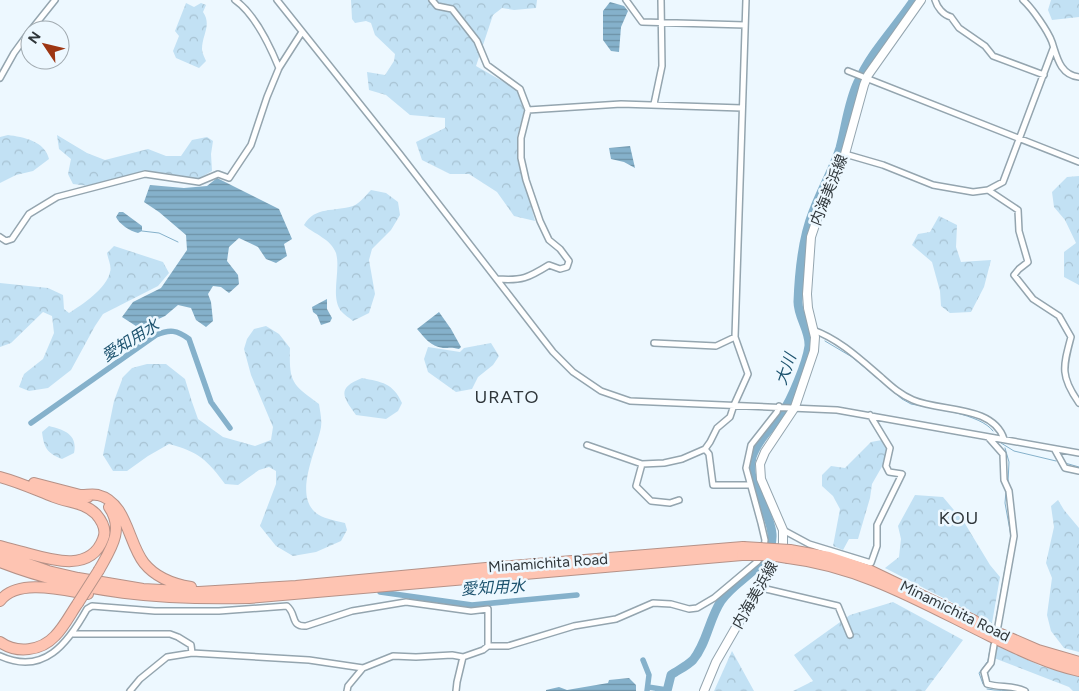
<svg xmlns="http://www.w3.org/2000/svg" width="1079" height="691" font-family="Figtree,'Noto Sans JP',sans-serif">
<defs>
<pattern id="forest-crowns" width="20" height="18" patternUnits="userSpaceOnUse" patternTransform="scale(1.25)"><rect width="20" height="18" fill="#c2e1f4"/><path d="M2 6a3 3 0 1 1 6 0M12 15a3 3 0 1 1 6 0" fill="none" stroke="#a7c2d2"/></pattern>
<pattern id="water-rules" width="6" height="5" patternUnits="userSpaceOnUse" patternTransform="scale(1.25)"><rect width="6" height="5" fill="#85b1cb"/><path d="M0 2.5h6" fill="none" stroke="#6d91a6"/></pattern>
</defs>
<rect width="100%" height="100%" fill="#edf8ff"/>
<path fill="url(#forest-crowns)" d="M351,0H537L536,8L514,10L502,8L493,15L476,66L518,90L524,111L517,137L518,157L535,221L514,216L497,192L469,174H450L422,160L416,142L445,128V118L410,115L386,95L369,90L367,72L385,75L394,61L395,54L375,35L371,23L366,21L355,23L352,19Z
M1051,0H1079V17L1052,20L1048,10Z
M186,3L194,7L201,3L206,5L203,12C212,25 202,35 202,49C202,53 205,58 206,61L199,68L176,58L173,51L179,36L175,31Z
M8,135C23,137 45,141 49,159L33,171L16,175L0,183V137Z
M57,135L87,153L105,160L148,149L166,156H181L192,140L207,137L213,141L211,154L212,171L198,179L146,172L89,186L73,184L68,174L71,159L59,149Z
M1079,176V285L1064,277V252L1076,243L1065,220L1054,207L1052,192L1067,177Z
M371,190L386,193L398,202L400,215L391,230L372,249L369,260L375,294L369,313L353,321C350,318 344,315 341,311C330,296 341,271 336,253C331,239 314,234 304,225C315,206 334,212 353,206C360,203 366,195 371,190Z
M939,216L957,225L956,247L961,262L991,260L984,287L971,312L950,313L941,306L940,291L932,262L912,245L918,234L930,232Z
M114,246L163,262L169,273L158,286L103,314L95,326L71,370L48,388L29,391L19,387L24,374L43,359L54,333L52,316L43,312L11,343L0,347V283L48,288L63,295L64,309L69,313C82,305 107,288 110,272C112,267 108,259 107,253Z
M266,326L279,334L290,348C289,383 292,384 319,404C320,411 322,419 321,427C317,450 291,498 319,515C326,519 337,521 345,523L347,530L341,541L316,552L293,556L276,546L260,526L276,484V471L269,467L259,470L238,485L225,484C207,460 199,452 169,444L148,456L127,471H113L103,455L114,401L123,377L132,368L147,364H166L185,379L192,402L198,419L223,437L255,446L271,440L273,427L251,375L244,349L247,339L254,329Z
M491,343L499,356L493,365L478,377L472,389L456,392L428,372L424,359L428,347L460,352L464,348Z
M362,378C382,382 393,383 402,403L398,411L386,419L356,415C342,396 337,388 362,378Z
M49,426C64,430 78,434 74,453L62,459C47,453 44,448 42,432Z
M882,440L887,449L884,463L872,484L870,498L858,539H849L843,550L833,546L840,509L833,496L822,486V475L831,466L845,468L871,442Z
M915,495L943,497L964,522L990,565L1000,577L992,623L885,568L899,557L901,539L898,526Z
M1058,500L1064,510L1079,528V652L1064,648L1051,631L1047,615L1052,578L1046,563L1054,527L1051,506Z
M893,602L963,640L925,691H793L813,681L794,655L850,615Z
M998,646L1041,666L1079,676V691H1073L1069,687L994,658Z
M732,651L754,691H714Z"/>
<path fill="url(#water-rules)" d="M610,2L624,6L628,11L621,27L619,52L611,51L603,40V11Z
M630,146L635,168L624,162L611,159L609,148Z
M217,178L279,209L292,239L284,244L287,256L276,263L266,259L258,247L239,238L229,247L227,261L238,275L239,284L229,293L221,287L213,286L208,294L211,302L213,321L206,327L196,320L191,308L178,305L165,316L139,328L122,317L133,302L161,288L187,250L186,235L159,212L144,202L150,185L184,188L207,186Z
M119,212H123L142,226V231L138,233C130,231 119,224 116,217Z
M327,299V309L332,318L330,322L321,325L317,315L313,312L312,307Z
M439,312L451,329L461,347L459,349C451,347 450,348 443,348C430,346 425,338 417,329Z
M629,678L636,685V691H546V690L559,687L567,690L608,683L609,680Z"/>
<g fill="none" stroke-linecap="round" stroke-linejoin="round">
<path stroke="#85b1cb" stroke-width="1" d="M142,231L159,233L178,242
M825,341L852,357L902,399L911,404C932,408 981,414 993,431
M1001,443L1014,451L1056,461
M1005,448L1009,462L1008,482
M1065,463L1079,467
M996,619L1011,536L1005,503L1006,491
M983,684L979,673L988,661L990,649
M987,689C996,691 1007,690 1017,691"/>
<path stroke="#85b1cb" stroke-width="5.5" d="M31,423L156,335C170,329 177,330 189,339L211,402L230,428
M380,592L472,605L577,595
M643,660L649,675L647,691
M648,687L667,690"/>
<path stroke="#85b1cb" stroke-width="9" d="M667,691L671,675C678,670 687,666 693,660C707,643 709,619 721,601C736,578 774,566 772,534C770,508 745,484 752,457C757,441 772,427 782,413C791,401 807,362 809,346C810,331 798,317 798,302C799,274 803,237 813,212C821,190 833,170 840,148C846,126 848,103 858,82C871,52 896,27 914,0"/>
<defs>
<path id="street" d="M235,0C255,14 270,46 279,68
M277,0L399,153L553,352L573,372L601,391L630,401L837,410L1079,453
M432,0L437,6L452,9L477,41L487,65L520,89L528,110L521,138V158L526,180L540,221L549,240L560,249L569,261L567,267L560,269L549,265C528,278 522,281 497,279
M626,0L642,22L745,25
M935,0C937,7 943,15 951,17L959,28L985,46L993,56L1044,75
M1023,0C1032,8 1048,31 1052,42C1057,57 1060,75 1079,77
M31,30L55,0
M848,71L1079,162
M0,78L14,53L30,31
M654,104L662,66L661,0
M528,110L621,104L742,108
M845,154L883,165L933,185L973,192L988,190L1003,182L1053,49
M988,190L1018,210L1019,231L1028,262L1019,269L1014,275L1033,299L1059,316L1071,337C1063,367 1060,376 1079,403
M0,237L6,241L12,239L29,214L57,197L145,174L199,182L218,174L229,178L251,145L267,97L279,68L302,32
M813,330C839,339 861,360 882,378C892,387 901,395 913,400C941,412 993,405 1004,439
M654,343L716,346L735,337
M988,437L1003,454L1004,480L1009,491L1014,536L998,626
M587,445L642,464L664,463L682,459L705,449L710,442L717,428L730,417L734,405L748,374L735,337L746,0
M705,449L709,454L713,485H750
M1055,450L1065,468L1079,471
M642,464L636,486L651,501L670,503L679,500
M783,530L809,544L871,563L877,546V525L902,474L889,472L886,466L890,448L870,415
M764,548L765,540L761,523L746,468L751,445L777,412L779,406
M760,586L766,589L838,606L850,635
M72,634H170L178,637L191,645L192,653
M994,645L991,663L984,672L987,684C1000,688 1013,685 1025,691
M0,656C44,676 68,643 87,609L92,606L155,611H219L287,606C297,614 290,627 306,626L352,611L406,602L471,611L488,609V646
M130,691L140,679L167,657L192,653L309,660L363,668
M347,691L348,686L363,668L393,656L416,657L452,655L463,657L483,650L488,646H508L574,626L616,619L653,603L671,604L689,609L697,608L714,598L758,561L761,556
M456,691L457,682L463,657"/>
<path id="secondary" d="M704,691L716,662L773,563L783,544V530L761,479L760,464L765,452L795,407L814,351L815,337L808,308L807,294L811,237L818,216L845,154L864,85L868,75L921,0"/>
<path id="highway" d="M0,477C19,482 36,490 54,497C69,503 84,502 96,514C102,521 107,530 103,539C91,571 55,561 30,554C20,551 10,549 0,546
M34,483L88,497
M82,495C87,495 93,494 98,495C127,502 128,543 144,563C156,578 173,584 191,587
M790,550L829,557L871,571L975,621
M0,554L48,571L78,578L143,589L199,592L296,586L486,568L743,547
M788,558C863,567 924,604 990,636C1019,650 1048,664 1079,671
M0,562C82,594 163,600 249,598L742,555
M99,570C110,550 125,530 109,507
M0,601C17,578 63,590 88,594
M1001,634L1038,650L1079,662
M0,642C17,654 41,651 55,636C64,627 71,613 78,603"/>
</defs>
<use href="#street" stroke="#94a5af" stroke-width="8"/>
<use href="#secondary" stroke="#94a5af" stroke-width="10"/>
<use href="#highway" stroke="#b69288" stroke-width="12"/>
<use href="#street" stroke="#fff" stroke-width="5"/>
<use href="#secondary" stroke="#fff" stroke-width="8"/>
<use href="#highway" stroke="#fec4b2" stroke-width="10"/>
<defs>
<path id="highway-bridge" d="M743,547L790,550
M742,555H770L788,558
M78,603L99,570"/>
</defs>
<use href="#highway-bridge" stroke="#b69288" stroke-width="12" stroke-linecap="butt"/>
<use href="#highway-bridge" stroke="#fec4b2" stroke-width="10"/>
</g>
<g text-anchor="middle" stroke-width="5" stroke-linejoin="round" paint-order="stroke">
<g font-size="15" fill="#2f363a" stroke="#edf8ff">
<text transform="translate(829 190) rotate(-68)" y="5">内海美浜線</text>
<text transform="translate(548 563) rotate(-4)" y="5">Minamichita Road</text>
<text transform="translate(755 595) rotate(-60)" y="5">内海美浜線</text>
<text transform="translate(955 611) rotate(26)" y="5">Minamichita Road</text>
</g>
<g font-size="16" font-style="italic" fill="#1d536f" stroke="#edf8ff">
<text transform="translate(130 340) rotate(-32)" y="6">愛知用水</text>
<text transform="translate(785 369) rotate(-71)" y="6">大川</text>
<text transform="translate(493 587) rotate(-3)" y="6">愛知用水</text>
</g>
<g font-size="18" letter-spacing="1" fill="#2f363a" stroke="#edf8ff">
<text x="507" y="403">URATO</text>
<text x="959" y="524">KOU</text>
</g>
</g>
<g transform="translate(45 45) rotate(305)"><circle r="24" fill="#edf8ff" stroke="#a1aab0"/>
<path d="M0-4L9 19L0 12L-9 19Z" fill="#9d3613"/>
<text y="-8" font-size="14" font-weight="bold" text-anchor="middle" fill="#2f363a">N</text>
</g>
</svg>
